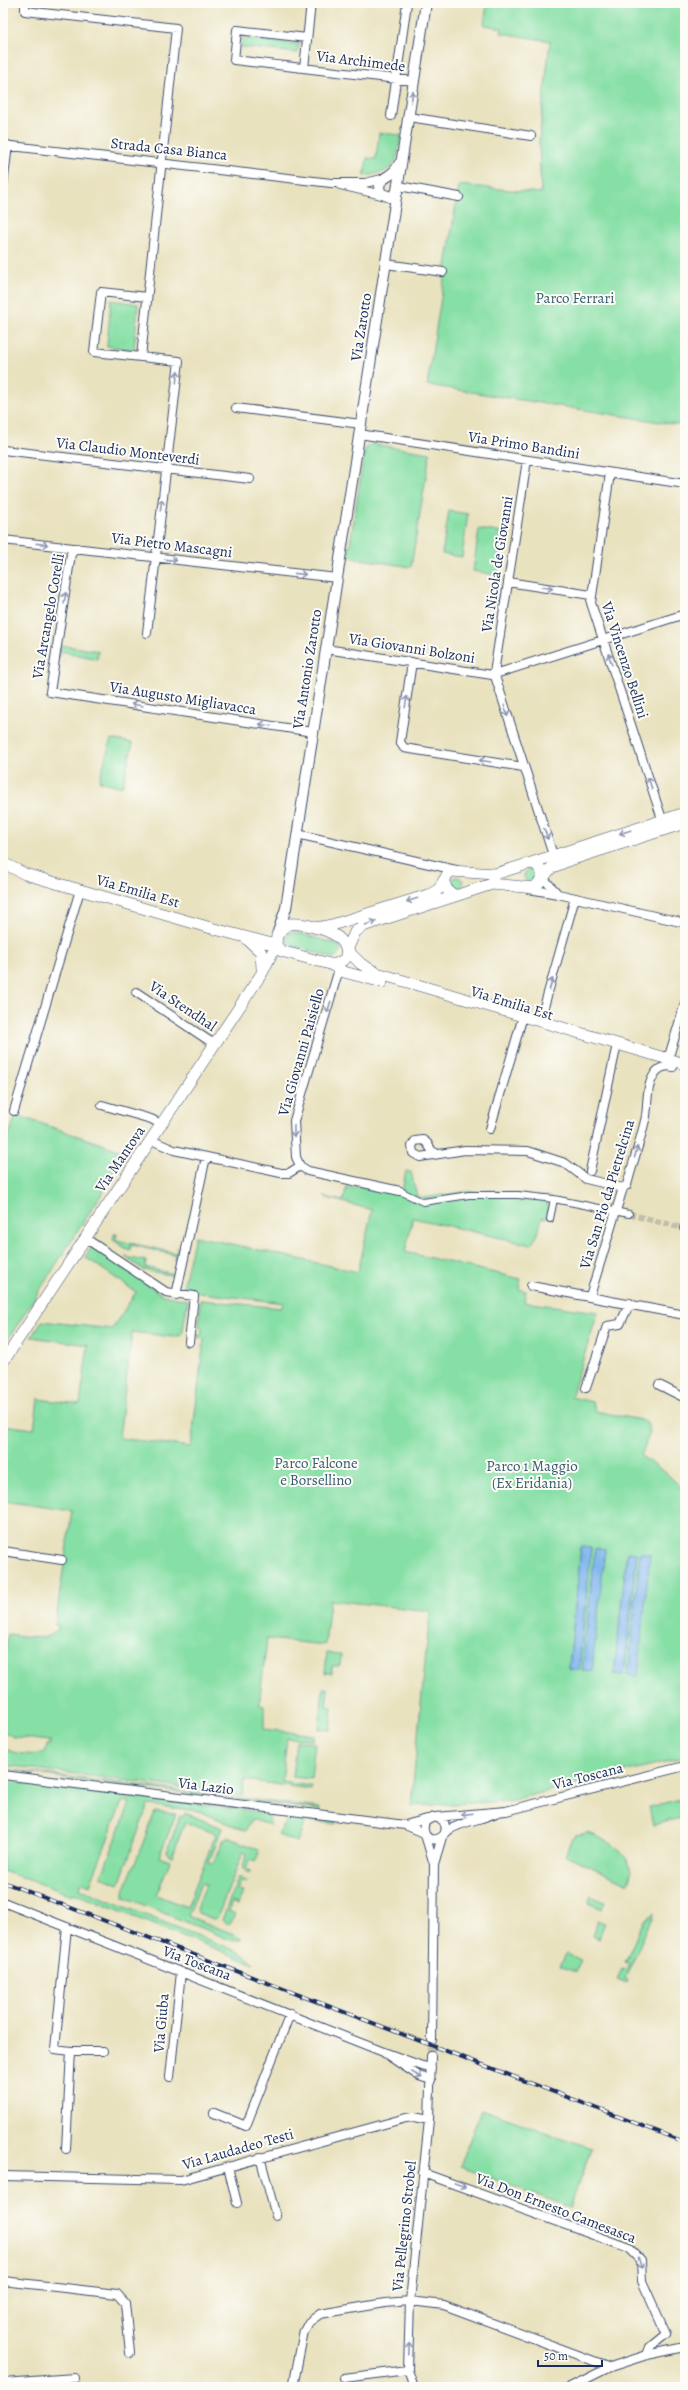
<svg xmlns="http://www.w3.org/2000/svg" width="688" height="2390" font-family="Alegreya,serif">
<rect width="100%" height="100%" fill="#fdfcf7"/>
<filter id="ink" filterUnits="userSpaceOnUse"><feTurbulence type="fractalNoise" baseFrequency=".025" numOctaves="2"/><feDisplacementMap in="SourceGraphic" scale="8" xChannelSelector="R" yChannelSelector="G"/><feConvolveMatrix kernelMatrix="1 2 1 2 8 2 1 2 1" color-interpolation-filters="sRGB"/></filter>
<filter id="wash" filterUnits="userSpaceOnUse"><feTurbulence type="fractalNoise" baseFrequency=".012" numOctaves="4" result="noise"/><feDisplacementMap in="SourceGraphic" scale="16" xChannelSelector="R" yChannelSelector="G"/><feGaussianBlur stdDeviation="0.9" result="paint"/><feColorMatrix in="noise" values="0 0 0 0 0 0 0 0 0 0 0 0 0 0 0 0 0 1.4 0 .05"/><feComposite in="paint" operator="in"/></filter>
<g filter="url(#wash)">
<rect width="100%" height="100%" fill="#e9e2bf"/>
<path fill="#86dfa5" stroke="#508782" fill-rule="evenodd" d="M487,3H685V426L427,385L459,185L541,193L539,141L550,41L501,33L502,28L484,25Z
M242,38L299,44L298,53L241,47Z
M379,133L401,135C396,164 397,172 364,176L367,158L376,159Z
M111,300L138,304L134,350L107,346Z
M372,444L430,453L411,567L348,557L365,449Z
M449,511L468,514L462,557L442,554Z
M479,529L504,533L497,575L473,571Z
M60,645L98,651L97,659L61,651L59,657Z
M111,739L133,743L122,787L99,781Z
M524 876a6 6 0 1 1 12 0a6 6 0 1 1-12 0Z
M451 883a6 6 0 1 1 12 0a6 6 0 1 1-12 0Z
M295,932L337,944L340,947L341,952L334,958L290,945L287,943V936L289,933Z
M16,1115L128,1153L3,1347V1153Z
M406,1171L411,1172L417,1196L424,1198L464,1192L493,1191L550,1197L546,1218L542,1217L538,1234L531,1245L413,1218L405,1252L521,1279L519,1289L526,1291L524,1302L598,1312L571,1397L592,1402L595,1411L646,1421L650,1432L641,1456L665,1472L685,1491V1757L508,1801L411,1806L430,1611L330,1600L325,1645L267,1639L260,1697V1705L264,1706V1729L314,1735L313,1740L287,1738L282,1782L312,1786L311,1789L244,1780L242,1795L3,1765V1739L6,1749C14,1754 39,1757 46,1751L47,1745H50V1741L14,1737L3,1731V1667L8,1634C22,1635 52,1645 59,1626L55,1625L72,1511L3,1501V1425L34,1429L38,1399L80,1404L88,1345L31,1337L42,1321L112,1329L136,1292L85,1257L92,1247L163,1295L188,1300L182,1335L173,1337L132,1332L119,1438L191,1447L204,1339L198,1337L196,1334H202V1328L199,1327L200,1300L281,1308L284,1303L185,1291L183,1287L195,1236L358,1272L372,1210L324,1197L343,1201L347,1187L355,1188L356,1185L401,1195ZM581,1547L591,1548L579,1670L569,1669ZM627,1552L637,1553L624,1675L614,1674Z
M114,1234H117L116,1240L176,1253L177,1247L180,1248L177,1260H174L175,1255L131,1245L130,1250L127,1249L113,1240Z
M125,1257L146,1261L145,1267L174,1274V1276L144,1270Z
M327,1653L341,1654L340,1666H332V1673H325Z
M323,1688L328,1689L326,1706H332L330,1730L319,1729Z
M296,1741L315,1743L311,1779L292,1777Z
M3,1769L93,1780V1782Z
M3,1780L269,1813L270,1825L251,1819L246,1831L199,1811L148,1805L119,1884L101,1877L130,1803L122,1802L90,1885L82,1882L80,1889L244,1954L254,1964L73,1893L72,1895L3,1871Z
M96,1780L320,1808V1810L96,1782Z
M681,1799L685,1817L653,1825L649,1807Z
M155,1812L176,1814L159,1857L170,1861L156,1895L187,1907L216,1834L185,1822L172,1857L168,1855L167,1852L180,1816L183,1817L185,1813L222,1828L209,1862L214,1863L224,1839L227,1837L257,1849L259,1853L255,1862L249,1860L246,1869L251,1871L248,1873L242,1868L247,1854L243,1852L217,1918L213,1919L198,1913L196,1909L206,1885L201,1883L188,1916L241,1937L240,1940L228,1939L124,1897V1891Z
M290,1816L292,1815L336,1821V1824L306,1820L297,1842L278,1835Z
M587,1833C607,1840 625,1849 632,1871L628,1884L566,1855L574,1835Z
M241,1876L247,1882V1883L241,1881L237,1890L243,1892L238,1905L232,1902L229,1911L235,1914L231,1923L228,1925L222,1920L238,1878Z
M591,1896L605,1902L602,1909L588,1903Z
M654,1913L625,1979L628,1980L627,1983L617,1979L622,1969L626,1971L629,1964L625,1962L644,1920Z
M598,1920L605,1923L598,1939L592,1936Z
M566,1954L581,1961L575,1972L560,1966Z
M481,2109L591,2148L570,2207L460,2167Z"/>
<path fill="#7eb5ed" stroke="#4c72a6" d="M581,1547L591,1548L579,1670L569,1669Z
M595,1548L605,1549L592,1671L582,1670Z
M627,1552L637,1553L624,1675L614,1674Z
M640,1553L650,1554L638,1676L628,1675Z"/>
</g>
<g filter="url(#ink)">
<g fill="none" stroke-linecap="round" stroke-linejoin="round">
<path stroke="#c0beac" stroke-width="6" stroke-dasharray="6 3" stroke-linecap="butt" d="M629,1214L683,1228"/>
<path stroke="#c0beac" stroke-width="8" stroke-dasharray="8 4" stroke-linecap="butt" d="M431,2056L432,2040"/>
<defs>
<path id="pedestrian" d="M400,1191L423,1202L469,1195H518L554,1199L629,1214
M550,1219L554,1199
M683,1228L685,1229"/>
<path id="minor" d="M25,3V11L176,28L141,357
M307,38L237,30L234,60L414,81
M304,68L311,3
M391,116L407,3
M409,117L531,136
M3,145L331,183H365L382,179
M3,185L8,145
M340,185L382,195
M399,186L459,197
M386,264L443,272
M236,408L361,424
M359,434L685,484
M3,450L250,479
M527,460L494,673L553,855
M610,473L591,603L664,825
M3,540L337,578
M77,548L71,554L50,692L313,732
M508,582L591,595
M147,633L179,361L94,352L101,292L147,297
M326,649L492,675L685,614
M412,662L400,742L404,748L523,767
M297,834L456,870
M529,889L558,894L543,878
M558,894L685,923
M339,969L294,1121L296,1157L300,1166L308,1171L400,1191
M136,992L214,1044
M540,1021L575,898
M661,1056H667L670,1053L685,1003
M102,1105L151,1119L161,1124
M14,1111L80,890
M490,1129L523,1016
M151,1140L174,1150L281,1173H289L300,1166
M438,1154L432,1151L427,1143L423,1140L415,1141L412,1146L413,1153L420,1157L465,1150L528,1151L565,1163L586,1179L623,1188
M590,1171L617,1044
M85,1238L166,1292L194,1296L189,1342
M531,1286L685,1315
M176,1295L206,1157
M590,1296L623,1188L627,1185C633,1162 641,1139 646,1116C648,1103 646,1087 654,1075C658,1068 665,1065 673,1067
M659,1385L685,1398
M586,1388L607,1326L620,1324L630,1303
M3,1551L62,1560
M3,1775L405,1825L427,1819
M436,1817L506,1811L685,1766
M405,1825L424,1833
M425,1835L434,1864
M444,1835L446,1828L443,1820L434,1817L426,1821C421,1829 425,1842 437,1839C442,1838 445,1833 449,1830C463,1821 481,1820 496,1813
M3,1902L381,2051L422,2066L431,2068
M432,2040L434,1864L442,1837
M71,2051H103
M383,2052L419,2076L431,2080
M170,2077L181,1972
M214,2113L246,2126L290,2014
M66,2149L71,2051L55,2049L67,1927
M260,2157L276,2216
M228,2167L237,2203
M423,2173L629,2248L641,2260L642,2281L666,2334L650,2347L647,2355
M3,2176L181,2180L406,2118L414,2117L429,2120
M3,2281L117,2294L125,2303L130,2353
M344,2378L408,2370
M3,2383L75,2378
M293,2387L304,2331L309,2322L320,2314L385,2303L410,2301L444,2305L610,2367
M414,2387L408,2370L410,2301L429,2120L431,2056
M570,2387L610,2367L647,2355L685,2347"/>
<path id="tertiary" d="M397,193L390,197L380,193L379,185C383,175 393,178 399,164
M277,935L286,908L426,3"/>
<path id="secondary" d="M3,863L25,874L211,928L276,945L262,973L3,1362
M531,863L685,813
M543,878L551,868L570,860L685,823
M455,895C444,891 441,879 451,871L495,874L531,863C539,865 542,870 543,878L534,888L492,884L363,926L355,932L347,950L361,964L377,973L685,1064
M288,924C306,922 355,933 345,959L336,964H330L281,951L276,945L277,935Z
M316,928L332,925L431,894L439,889L444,880
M247,939L261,952L262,969
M330,964L344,972L382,982"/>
</defs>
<use href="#pedestrian" stroke="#3a4a6d" stroke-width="8"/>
<use href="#minor" stroke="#3a4a6d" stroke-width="10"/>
<use href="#tertiary" stroke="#3a4a6d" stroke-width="12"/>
<use href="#secondary" stroke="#3a4a6d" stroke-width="12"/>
<use href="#pedestrian" stroke="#fff" stroke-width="6"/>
<use href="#minor" stroke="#fff" stroke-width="8"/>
<use href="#tertiary" stroke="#fff" stroke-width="10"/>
<use href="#secondary" stroke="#fff" stroke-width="11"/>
<defs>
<path id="rail" d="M3,1882L685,2142"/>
</defs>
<use href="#rail" stroke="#1b2f5e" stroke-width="4"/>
<use href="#rail" stroke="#fdfcf7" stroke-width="2.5" stroke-dasharray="8" stroke-linecap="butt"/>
</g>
<defs><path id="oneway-shaft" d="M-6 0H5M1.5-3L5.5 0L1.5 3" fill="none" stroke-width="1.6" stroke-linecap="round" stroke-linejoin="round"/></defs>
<g stroke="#8d97ae">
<use href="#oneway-shaft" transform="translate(412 97) rotate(-81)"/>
<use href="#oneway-shaft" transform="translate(177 377) rotate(-83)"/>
<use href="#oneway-shaft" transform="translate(161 505) rotate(-84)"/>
<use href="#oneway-shaft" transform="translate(42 544) rotate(6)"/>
<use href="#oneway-shaft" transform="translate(171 560) rotate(6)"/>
<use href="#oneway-shaft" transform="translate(300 574) rotate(6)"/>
<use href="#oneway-shaft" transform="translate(547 588) rotate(9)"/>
<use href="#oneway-shaft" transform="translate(65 598) rotate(-81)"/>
<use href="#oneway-shaft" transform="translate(610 659) rotate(-108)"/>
<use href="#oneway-shaft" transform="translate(406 702) rotate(-81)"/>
<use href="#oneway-shaft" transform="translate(137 705) rotate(-171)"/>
<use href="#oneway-shaft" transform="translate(506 711) rotate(73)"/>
<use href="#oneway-shaft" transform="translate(265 725) rotate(-171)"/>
<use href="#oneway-shaft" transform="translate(485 761) rotate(-171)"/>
<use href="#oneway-shaft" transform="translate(650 783) rotate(-108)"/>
<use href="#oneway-shaft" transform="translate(625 832) rotate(162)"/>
<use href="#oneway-shaft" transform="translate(546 834) rotate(71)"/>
<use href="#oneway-shaft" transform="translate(412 900) rotate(163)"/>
<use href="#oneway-shaft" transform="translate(371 923) rotate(-19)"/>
<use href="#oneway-shaft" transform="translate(551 984) rotate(-74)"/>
<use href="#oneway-shaft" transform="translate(329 1007) rotate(107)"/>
<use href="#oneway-shaft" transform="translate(294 1131) rotate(89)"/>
<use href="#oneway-shaft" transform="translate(636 1152) rotate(-75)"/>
<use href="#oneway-shaft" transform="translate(467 1814) rotate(173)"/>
<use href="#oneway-shaft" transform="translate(417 2075) rotate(30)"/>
<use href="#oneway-shaft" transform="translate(460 2185) rotate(20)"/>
<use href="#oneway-shaft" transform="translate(640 2263) rotate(73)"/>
<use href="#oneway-shaft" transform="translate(409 2349) rotate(-88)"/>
</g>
</g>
<g text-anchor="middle" stroke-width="4" stroke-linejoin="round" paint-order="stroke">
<g font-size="15" fill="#1b2f5e" stroke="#fdfcf7">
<text transform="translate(361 61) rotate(7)" y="5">Via Archimede</text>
<text transform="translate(169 149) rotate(6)" y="5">Strada Casa Bianca</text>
<text transform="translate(361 327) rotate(-81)" y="5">Via Zarotto</text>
<text transform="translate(524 445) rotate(9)" y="5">Via Primo Bandini</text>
<text transform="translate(128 451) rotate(7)" y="5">Via Claudio Monteverdi</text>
<text transform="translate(172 545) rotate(7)" y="5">Via Pietro Mascagni</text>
<text transform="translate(497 564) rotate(-81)" y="5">Via Nicola de Giovanni</text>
<text transform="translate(48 616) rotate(-80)" y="5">Via Arcangelo Corelli</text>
<text transform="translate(412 648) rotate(9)" y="5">Via Giovanni Bolzoni</text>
<text transform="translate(625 660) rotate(72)" y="5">Via Vincenzo Bellini</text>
<text transform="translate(307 669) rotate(-81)" y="5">Via Antonio Zarotto</text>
<text transform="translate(183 698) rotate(9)" y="5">Via Augusto Migliavacca</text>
<text transform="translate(138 891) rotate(16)" y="5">Via Emilia Est</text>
<text transform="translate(512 1003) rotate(17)" y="5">Via Emilia Est</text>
<text transform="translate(183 1006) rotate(34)" y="5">Via Stendhal</text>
<text transform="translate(301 1052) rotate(-74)" y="5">Via Giovanni Paisiello</text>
<text transform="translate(120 1159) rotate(-56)" y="5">Via Mantova</text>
<text transform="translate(607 1194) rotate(-73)" y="5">Via San Pio da Pietrelcina</text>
<text transform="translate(588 1776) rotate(-14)" y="5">Via Toscana</text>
<text transform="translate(206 1786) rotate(7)" y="5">Via Lazio</text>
<text transform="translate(197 1963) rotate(21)" y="5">Via Toscana</text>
<text transform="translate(161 2023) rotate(-85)" y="5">Via Giuba</text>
<text transform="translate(238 2149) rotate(-16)" y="5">Via Laudadeo Testi</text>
<text transform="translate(556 2208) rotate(21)" y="5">Via Don Ernesto Camesasca</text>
<text transform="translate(404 2226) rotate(-84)" y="5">Via Pellegrino Strobel</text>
</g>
<g font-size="15" fill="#365b70" stroke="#fdfcf7">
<text x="575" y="303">Parco Ferrari</text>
<text x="316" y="1468">Parco Falcone<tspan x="316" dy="17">e Borsellino</tspan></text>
<text x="532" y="1471">Parco 1 Maggio<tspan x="532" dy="17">(Ex Eridania)</tspan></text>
</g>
</g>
<rect width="688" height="2390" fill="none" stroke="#fdfcf7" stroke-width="16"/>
<path d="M538 2360v6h64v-6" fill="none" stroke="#1b2f5e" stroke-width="2"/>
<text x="544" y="2360" font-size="12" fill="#1b2f5e" stroke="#fdfcf7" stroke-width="3" paint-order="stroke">50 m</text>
</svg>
